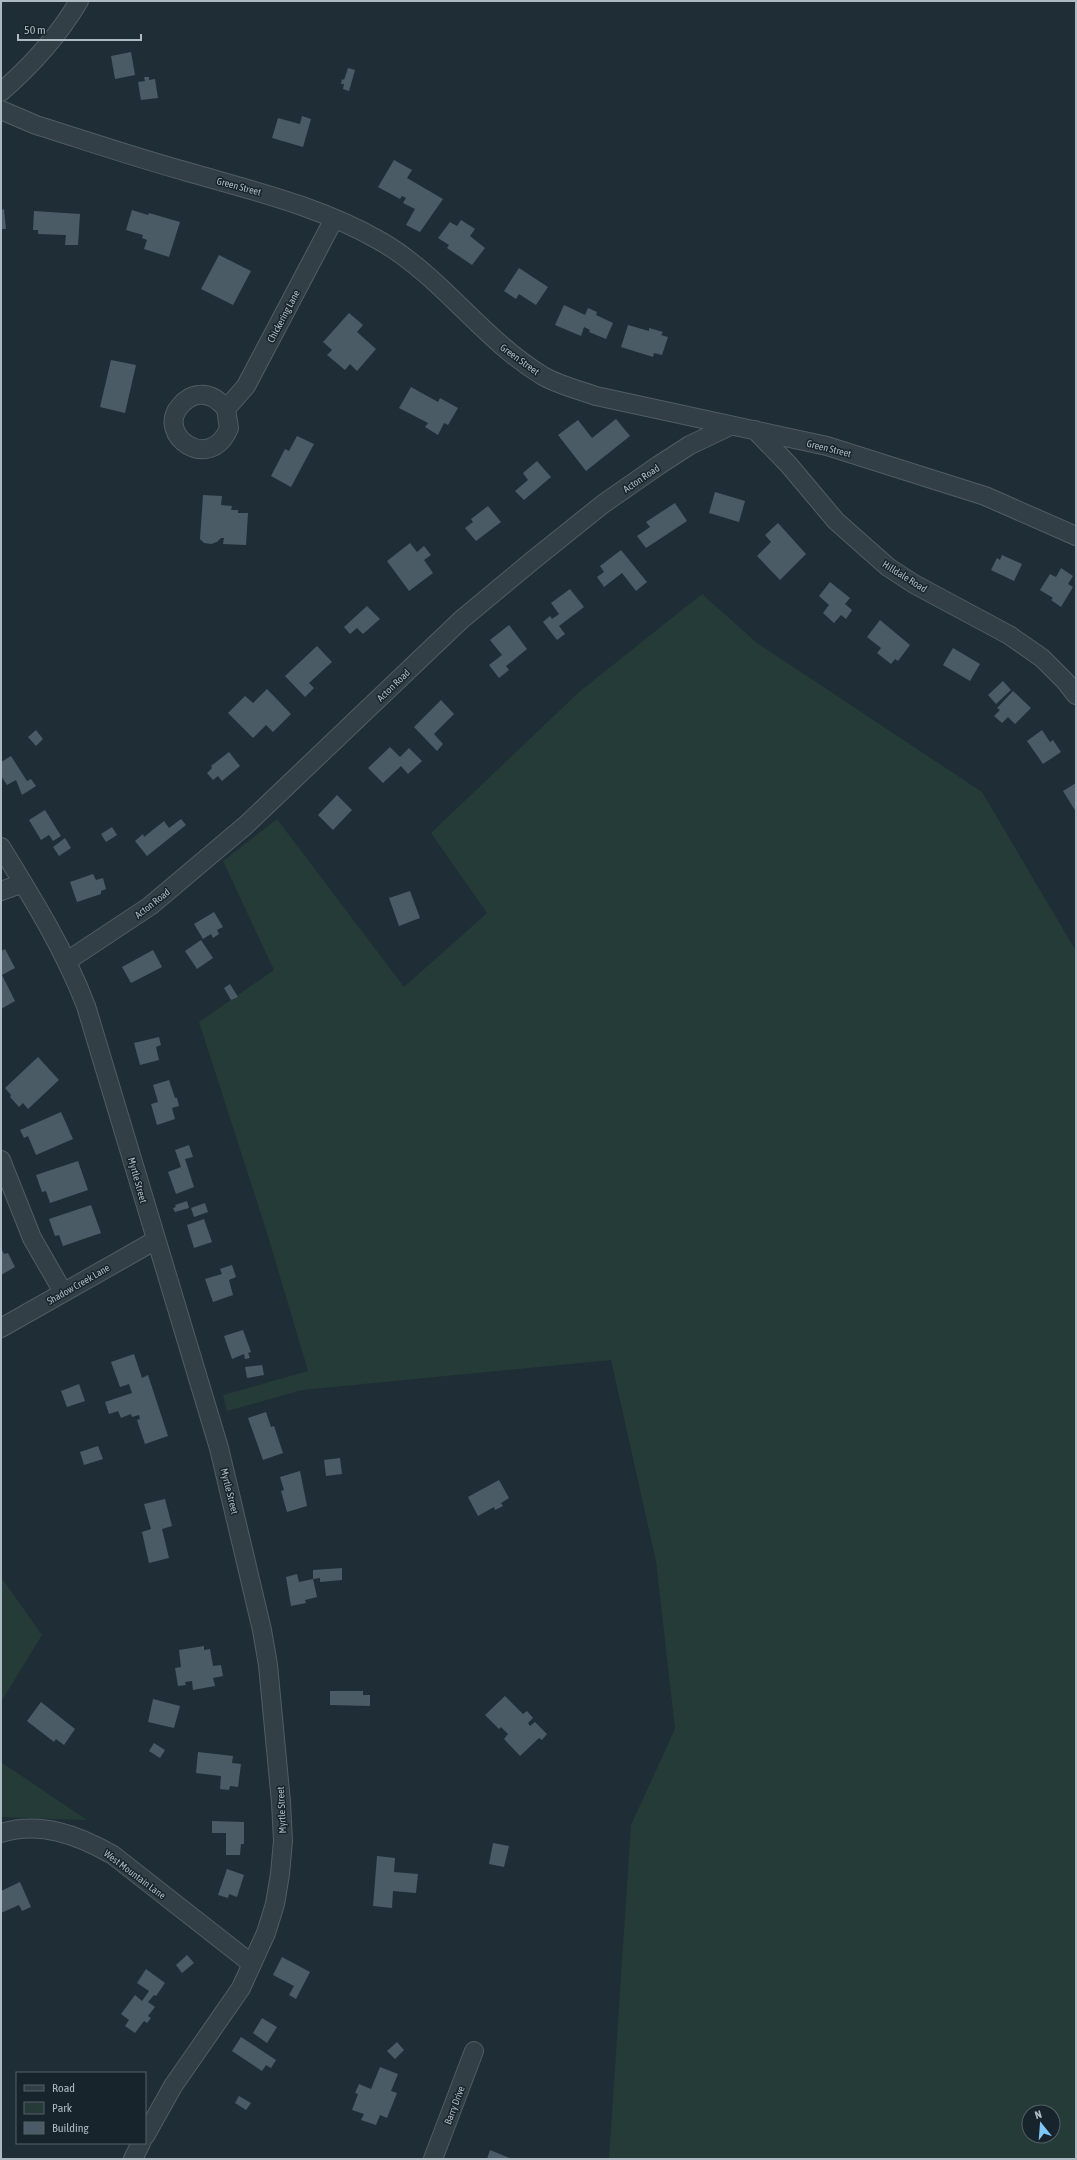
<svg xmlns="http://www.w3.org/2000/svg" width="1077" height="2160" font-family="'Asap Condensed',sans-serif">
<rect width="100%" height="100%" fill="#1f2e36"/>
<path fill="#243b37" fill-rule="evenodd" d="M702,594L757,643L982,792L1076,951V1465L1074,1466L1076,1470V2159H609L631,1825L675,1729L656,1561L611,1360L302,1390L227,1411L223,1395L308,1371L268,1236L199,1022L274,970L223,861L277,819L404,987L487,913L431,833L579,692ZM1029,2112H1053V2136H1029Z
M1,1577L42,1635L1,1702Z
M1,1762L87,1820L1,1817Z"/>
<path fill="#4a5b65" d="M131,52L135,75L115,79L111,56Z
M348,68L355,70L349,91L343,89L344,84H341L342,79L344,80Z
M144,77H149V80L155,79L158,98L141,100L138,82L145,81Z
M302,116L311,119L303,147L272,138L278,118L300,124Z
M394,160L412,170L407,178L443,199L420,232L406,225L415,209L403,203L406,198L402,196L400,199L378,187Z
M4,209L6,229H1V210Z
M132,210L148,215L149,213L180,222L169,257L144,249L147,240L142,238L143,235L126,230Z
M34,211L80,214L78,245H65L66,235L38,234V230H33Z
M461,220L475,229L470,236L485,248L472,265L447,248L449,245L438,238L450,222L457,226Z
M219,255L251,271L233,305L201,289Z
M519,268L548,287L536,305L519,294L516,299L504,291Z
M564,305L585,315L588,308L597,312L596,315L613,323L606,339L589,332L590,330L584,327L581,336L555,325Z
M349,313L363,325L357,332L376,349L357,371L350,364L345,370L327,355L332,350L323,342Z
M628,325L649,331V328L663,332L661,335L668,337L662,355L654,353L653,357L621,347Z
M111,360L136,365L125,413L100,407Z
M411,387L438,402L440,398L458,408L448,425L444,423L438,435L425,427L428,423L399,408Z
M616,419L630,436L586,471L558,435L578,420L592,438Z
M297,436L314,444L291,487L271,476L285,449L289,451Z
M537,461L551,477L524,500L515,491L528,480L523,473Z
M715,492L745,501L739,522L709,513Z
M203,495L222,496L221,505L232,506L231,510H238V513H248L246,545L223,544L224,538H221L217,542L211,544L204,543L200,539Z
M675,503L687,521L646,548L637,536L650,527L646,522Z
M488,506L501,522L476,541L465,528L473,522L471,519Z
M778,523L806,554L780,580L757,556L771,542L765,535Z
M410,543L417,552L424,546L431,555L424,560L433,573L409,591L387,561Z
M621,550L647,582L636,591L622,573L604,587L597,577L604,572L600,566Z
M1002,555L1022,564L1014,581L991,570L997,558L1000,560Z
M1061,568L1073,576L1068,584L1073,587L1061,607L1051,600L1053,598L1040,590L1050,574L1056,577Z
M830,582L850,598L845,604L852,610L846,619L841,615L834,623L823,613L829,605L819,596Z
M570,589L584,607L559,626L565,634L557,640L543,622L550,616L552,619L559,614L551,603Z
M367,606L380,619L363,634L357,628L350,634L344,627Z
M880,620L910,645L898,661L895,659L891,664L877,653L881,648L867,637Z
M509,625L527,649L506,666L509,670L499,678L489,665L502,655L490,640Z
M317,646L332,662L309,683L314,688L305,697L285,676Z
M953,648L980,664L970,681L943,665Z
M1003,681L1011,690L996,704L988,695Z
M267,689L291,714L273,732L266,725L253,738L228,713L245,696L253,703Z
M1013,691L1031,708L1015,724L1008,717L1002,723L994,716L1000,710L997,708Z
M441,700L454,714L434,734L443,744L437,751L414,727Z
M36,730L43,739L36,746L28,737Z
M1042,730L1050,742L1053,740L1061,752L1043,764L1027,741Z
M390,747L400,757L409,748L422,761L408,774L401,766L383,783L368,768Z
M229,752L240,766L222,781L218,776L213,780L207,773L212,768L211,766Z
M11,756L27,781L31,779L36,786L22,795L16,780L7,785L1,776V762Z
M1076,783V812L1063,791Z
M337,795L352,810L333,830L318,815Z
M45,810L61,836L53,841L49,835L41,840L29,820Z
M181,819L186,825L147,856L135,841L143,834L144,837L164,821L169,828Z
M112,827L117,835L106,842L101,834Z
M65,838L71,848L59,856L53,847Z
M93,874L96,880L103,878L106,889L101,891V894L77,902L70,882Z
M410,891L420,918L399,926L389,898Z
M214,912L223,927L217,930L219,934L213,938L211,934L203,939L194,924Z
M201,940L213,958L197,969L185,951Z
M5,949L15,968L2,975L15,1001L1,1009V951Z
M153,950L162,967L131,983L122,967Z
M230,984L238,997L231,1000L224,988Z
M159,1037L161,1045L156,1047L159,1060L140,1065L134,1043Z
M38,1057L59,1080L28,1109L23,1103L19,1107L10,1097L11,1095L5,1088Z
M169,1080L175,1098H177L179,1106L172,1108L175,1119L157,1125L151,1104L158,1102L153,1085Z
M61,1112L73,1139L36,1155L28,1136L24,1138L20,1130Z
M189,1145L193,1157L185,1159L194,1187L176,1194L168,1172L181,1167L175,1150Z
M78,1161L88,1190L50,1203L46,1191L42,1192L36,1175Z
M187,1201L189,1208L175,1212L173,1208L176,1207L175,1205Z
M205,1203L208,1212L194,1217L191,1208Z
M91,1205L101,1233L63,1246L59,1235L55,1236L49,1219Z
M204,1219L212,1242L194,1248L187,1225Z
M1,1248L4,1254L8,1253L15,1267L1,1275Z
M232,1265L236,1277L229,1280L233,1295L213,1302L205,1279L222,1274L220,1269Z
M243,1330L251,1352L248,1353L250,1358L245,1359L244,1354L232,1359L224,1336Z
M134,1354L142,1378L148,1375L168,1436L145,1444L137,1420L140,1419L139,1415L132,1417L131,1414L121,1418L118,1411L109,1414L105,1402L132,1393L129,1384L120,1387L111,1362Z
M262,1365L264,1375L247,1378L245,1367Z
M79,1384L85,1401L67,1407L61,1391Z
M266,1412L271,1427L274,1426L283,1453L263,1460L248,1418Z
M98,1446L103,1459L84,1465L80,1452Z
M340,1458L342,1474L326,1476L324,1460Z
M300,1471L307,1506L287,1512L281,1491L284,1490L280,1477Z
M499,1480L509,1498L501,1503L503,1506L495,1510L494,1507L478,1516L468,1497Z
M165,1499L172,1526L162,1529L169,1558L149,1563L142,1532L151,1529L144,1504Z
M342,1568V1580L320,1582V1578L313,1579V1570Z
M297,1574L299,1582L313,1579L317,1597L305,1600L306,1603L291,1606L286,1577Z
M204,1646V1650L210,1649L213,1666L221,1665L223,1676L213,1678L215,1686L193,1690L192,1681L185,1682L186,1685L178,1686L175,1668L181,1667L179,1650Z
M330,1691H363V1695H370V1706L330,1705Z
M505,1696L523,1714L527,1711L533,1718L528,1723L530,1726L535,1722L547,1734L542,1740L539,1738L520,1756L504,1739L508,1734L501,1727L499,1729L485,1715Z
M153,1699L180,1706L174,1728L148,1722Z
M41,1702L75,1729L64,1745L56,1739L54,1742L27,1721Z
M154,1743L165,1750L160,1758L149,1751Z
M198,1752L233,1756L232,1763L241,1764L238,1787L230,1786L229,1790L220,1789L221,1776L196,1773Z
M212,1821L244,1822V1844H241L240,1855H226V1833H212Z
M493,1843L509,1846L504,1867L489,1864Z
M377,1856L395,1858L394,1872L418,1874L416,1893L393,1891L392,1908L373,1906Z
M227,1869L244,1875L237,1897L229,1894L228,1898L218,1895Z
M20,1882L31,1907L22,1911L19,1905L1,1913V1891Z
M187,1955L194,1963L182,1973L176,1965Z
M282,1957L310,1972L296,1999L289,1995L294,1986L273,1975Z
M146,1969L165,1983L156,1996L154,1995L148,2002L155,2007L148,2016L151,2018L147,2023L144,2021L135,2033L125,2026L129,2020L121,2014L135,1995L142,2001L149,1991L137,1983Z
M262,2018L277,2027L267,2043L253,2033Z
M241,2037L276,2060L271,2068L266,2065L262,2071L232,2051Z
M397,2042L404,2050L395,2059L387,2051Z
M380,2067L398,2074L391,2091L397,2093L387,2118L380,2115L376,2125L361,2120L364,2114L352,2110L358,2094L355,2093L359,2084L371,2089Z
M239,2096L251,2103L246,2110L235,2103Z
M490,2150L512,2159H487Z"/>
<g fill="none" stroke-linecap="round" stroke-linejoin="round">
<defs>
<path id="minor" d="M1,92C31,66 59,35 79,1
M1,110L36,125C87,141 137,158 188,172C254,191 322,207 382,242C443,278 482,339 543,376C559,385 579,390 596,396L827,446L985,496L1076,536
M226,409L229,428C210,474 155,435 180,406C185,400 190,396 198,395C210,393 219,400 226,409L246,386L334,219
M755,430L788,464L836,521L888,567L914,584L1009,635L1042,658L1065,681L1076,695
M1,847C33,899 64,949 86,1006L219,1448L262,1630L268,1665L281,1802L283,1841L280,1874L275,1904L266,1933L241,1988L173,2086L145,2136
M1,891L23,883
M67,961L150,906L246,825L461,620L532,561L603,504L659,465L690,445L730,426
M1,1160L32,1238L63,1292
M1,1328L156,1240
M1,1833C41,1821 78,1835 113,1855L252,1964
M133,2159L141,2143
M433,2159L474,2051"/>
</defs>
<use href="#minor" stroke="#505d64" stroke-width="20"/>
<use href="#minor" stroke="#333f46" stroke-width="18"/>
</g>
<g text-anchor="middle" stroke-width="3" stroke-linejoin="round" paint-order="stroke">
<g font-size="10" fill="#adbac3" stroke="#18242b">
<text transform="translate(239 186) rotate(15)" y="4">Green Street</text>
<text transform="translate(283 316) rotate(-62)" y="4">Chickering Lane</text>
<text transform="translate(520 359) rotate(36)" y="4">Green Street</text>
<text transform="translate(829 448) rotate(14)" y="4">Green Street</text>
<text transform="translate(641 478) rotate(-34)" y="4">Acton Road</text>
<text transform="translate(905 576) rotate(32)" y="4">Hilldale Road</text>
<text transform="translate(393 685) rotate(-44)" y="4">Acton Road</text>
<text transform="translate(152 903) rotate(-38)" y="4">Acton Road</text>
<text transform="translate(138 1180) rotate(74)" y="4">Myrtle Street</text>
<text transform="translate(78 1284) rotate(-30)" y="4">Shadow Creek Lane</text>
<text transform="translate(230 1491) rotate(76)" y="4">Myrtle Street</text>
<text transform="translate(281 1810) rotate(-93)" y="4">Myrtle Street</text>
<text transform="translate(135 1874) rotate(37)" y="4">West Mountain Lane</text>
<text transform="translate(454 2105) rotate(-69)" y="4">Barry Drive</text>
</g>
</g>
<rect width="1077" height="2160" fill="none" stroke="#adbac3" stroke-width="4"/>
<rect x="16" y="2072" width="130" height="72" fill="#18242b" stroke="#546068"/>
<rect x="24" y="2085" width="20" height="6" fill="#333f46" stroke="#546068"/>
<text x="52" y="2092" font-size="12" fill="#adbac3">Road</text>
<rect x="24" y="2102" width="20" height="12" fill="#243b37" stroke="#546068"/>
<text x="52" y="2112" font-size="12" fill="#adbac3">Park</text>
<rect x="24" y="2122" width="20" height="12" fill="#4a5b65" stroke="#546068"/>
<text x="52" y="2132" font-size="12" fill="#adbac3">Building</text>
<g transform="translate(1041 2124) rotate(343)"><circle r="19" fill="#18242b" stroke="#546068"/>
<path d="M0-3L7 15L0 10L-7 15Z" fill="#7ec7f7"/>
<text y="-6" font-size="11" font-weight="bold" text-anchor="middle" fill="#adbac3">N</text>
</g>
<path d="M18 34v6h123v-6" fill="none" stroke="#adbac3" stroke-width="2"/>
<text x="24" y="34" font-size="12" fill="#adbac3" stroke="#18242b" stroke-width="3" paint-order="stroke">50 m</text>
</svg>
